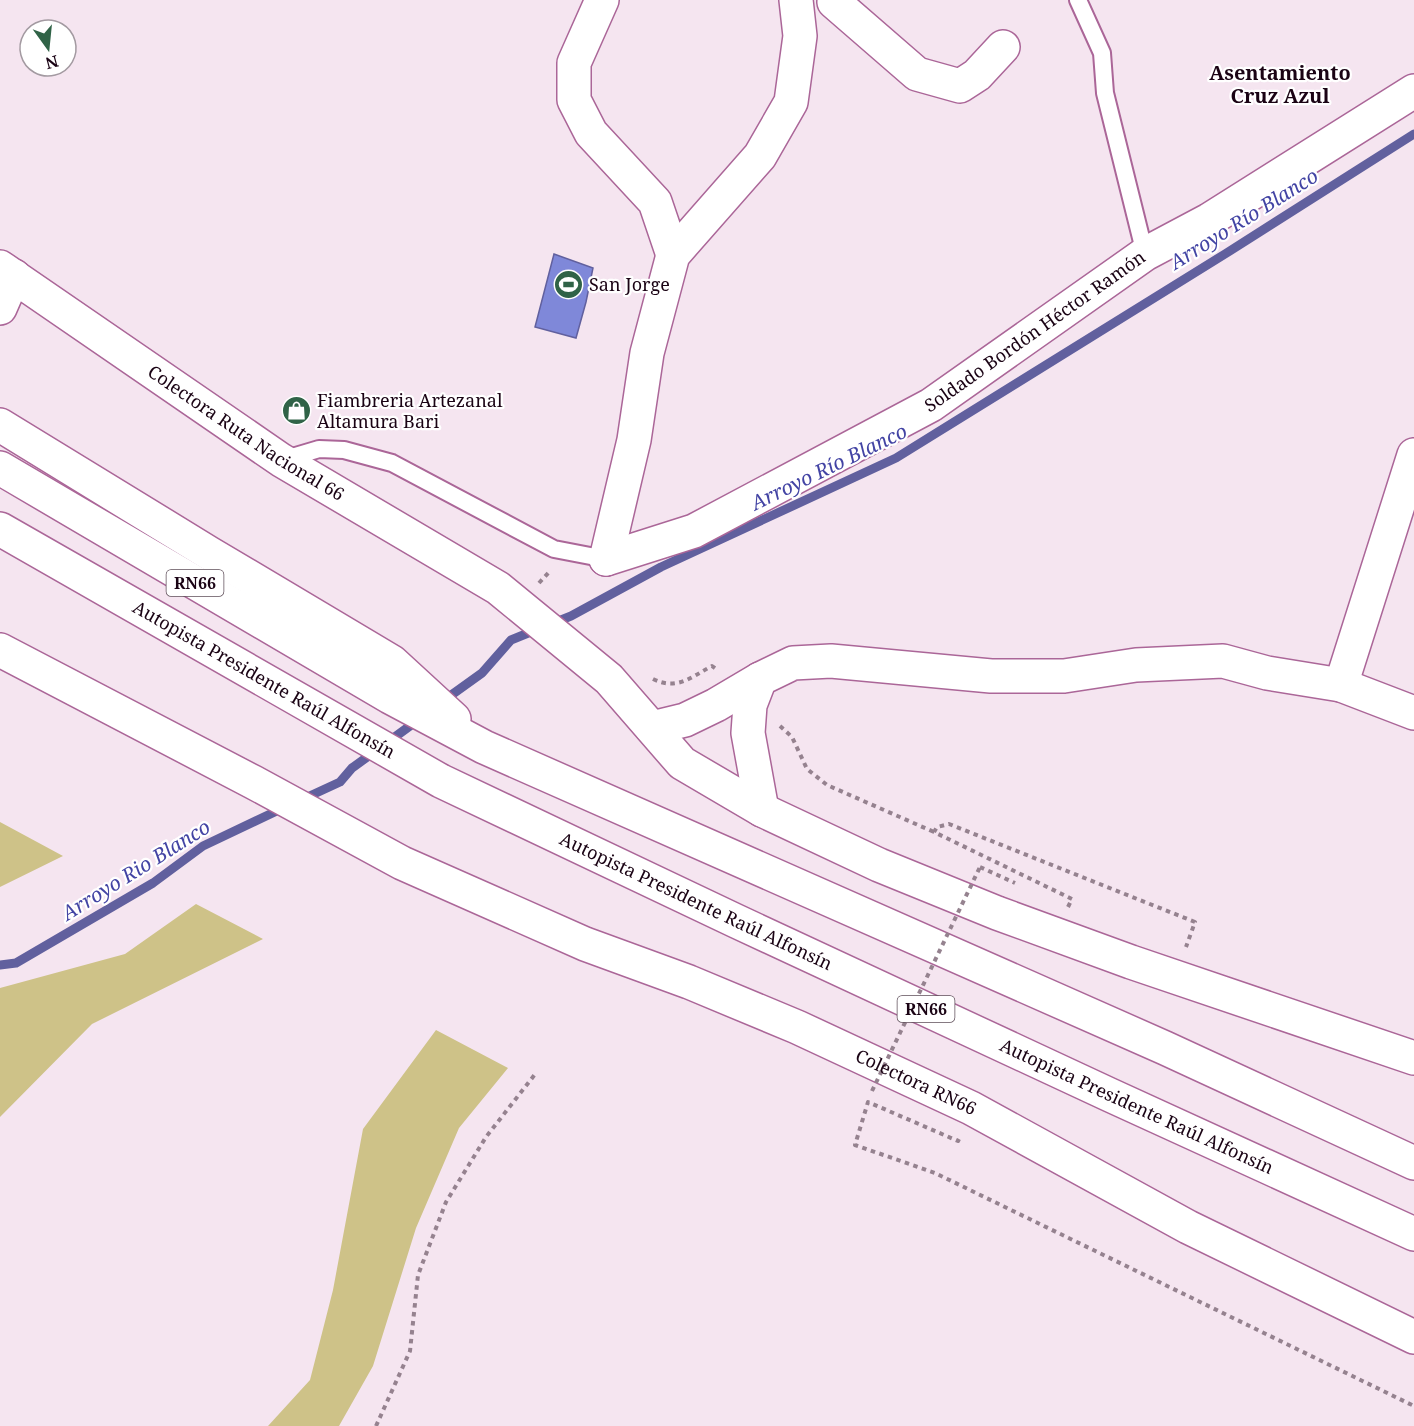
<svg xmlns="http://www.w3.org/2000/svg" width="1414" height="1426" font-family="'Noto Serif',serif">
<rect width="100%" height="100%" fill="#f5e5f0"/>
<path fill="#cec288" d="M0,822L63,856L0,887Z
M196,904L263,939L92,1024L0,1117V988L125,954Z
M436,1030L508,1068L459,1128L416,1228L373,1366L339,1426H268L310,1380L333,1290L363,1129Z"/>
<path fill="#7f88d9" stroke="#61609e" stroke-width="1.5" d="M554,254L593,268L586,302L576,338L535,327Z"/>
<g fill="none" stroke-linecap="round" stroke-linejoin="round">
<path stroke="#61609e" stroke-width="9" d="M551,624L571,616L661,567L896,458L1225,254L1414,134
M443,701L482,673L511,640L538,629
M388,742L418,720
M301,800L340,782L352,768L377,750
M0,965L16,963L153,883L203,846L283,808"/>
<defs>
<path id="service" d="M1078,0L1102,53L1105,93L1145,254
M282,460L319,449L344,450L392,463L554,549L606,559"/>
<g id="minor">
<path d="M602,0L574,63V100L591,133L655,202L673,255"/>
<path d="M834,2L917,74L960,86L977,75L1003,47"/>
<path id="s1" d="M606,559L694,531L931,405L1145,254L1209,220L1414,91"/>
<path d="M606,559L634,440L647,353L673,255L760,156L791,102L800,36L796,0"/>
<path d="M1341,685L1414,455"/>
<path d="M652,728L685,720L716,705L760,679"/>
<path d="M762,810L748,733L750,705L760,679L793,663L831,661L991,676H1064L1136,665L1223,661L1267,673L1341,685L1414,713"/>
</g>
<g id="tertiary">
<path id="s2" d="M0,267L281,460L498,588L609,679L682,763L762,810L879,865L997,913L1131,962L1414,1058"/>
<path id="s3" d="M0,650L253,782L402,863L585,944L689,982L797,1027L971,1108L1188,1227L1414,1337"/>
</g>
<g id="motorway">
<path d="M0,308L14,276"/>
<path d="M0,425L209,553L392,662L454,719"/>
<path d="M0,468L390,697L484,747L1165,1048L1414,1163"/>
<path id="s4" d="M0,529L441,781L736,921L1110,1095L1414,1234"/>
</g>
</defs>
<use href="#service" stroke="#ab6698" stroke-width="20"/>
<use href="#minor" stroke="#ab6698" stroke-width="36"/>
<use href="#tertiary" stroke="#ab6698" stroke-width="36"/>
<use href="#motorway" stroke="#ab6698" stroke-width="36"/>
<path stroke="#95828f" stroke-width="4" stroke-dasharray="4.5 4.5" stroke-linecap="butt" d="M539,583L550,571
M653,679C677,691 691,677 712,666L716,669
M780,726L792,737L807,769L827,785L934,832
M980,867L1015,883
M1068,907L1072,899L934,832L937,827L949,824L1195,922L1186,947
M959,1139L958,1141L868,1102L855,1145L935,1173L1414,1406
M376,1426L410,1351L418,1275L446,1202L486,1137L536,1073"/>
<use href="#service" stroke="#fff" stroke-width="16"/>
<use href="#minor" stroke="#fff" stroke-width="33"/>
<use href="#tertiary" stroke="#fff" stroke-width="33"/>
<use href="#motorway" stroke="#fff" stroke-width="33"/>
<path stroke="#95828f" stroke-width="4" stroke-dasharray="4.5 4.5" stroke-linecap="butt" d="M872,1091L980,867"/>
</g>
<defs>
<symbol id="stadium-disc" viewBox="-11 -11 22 22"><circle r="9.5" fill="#306347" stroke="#fff"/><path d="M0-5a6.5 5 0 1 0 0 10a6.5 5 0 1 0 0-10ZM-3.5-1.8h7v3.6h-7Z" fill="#fff"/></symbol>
<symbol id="shop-disc" viewBox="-11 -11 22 22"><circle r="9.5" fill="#306347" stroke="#fff"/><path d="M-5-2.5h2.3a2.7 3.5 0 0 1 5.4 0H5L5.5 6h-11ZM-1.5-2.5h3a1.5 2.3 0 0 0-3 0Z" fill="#fff"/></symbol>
</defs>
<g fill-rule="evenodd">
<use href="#stadium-disc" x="552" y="268" width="33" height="33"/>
<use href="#shop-disc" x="280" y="394" width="33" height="33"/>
</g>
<g text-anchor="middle" stroke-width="4.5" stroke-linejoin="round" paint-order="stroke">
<g fill="#fff" stroke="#5f4f5a" stroke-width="1.5">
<rect x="166.5" y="570" width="57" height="26" rx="4.5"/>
<rect x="897.5" y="996" width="57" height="26" rx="4.5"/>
</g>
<g font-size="16" font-weight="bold" fill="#1a0314">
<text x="195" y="589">RN66</text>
<text x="926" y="1015">RN66</text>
</g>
<g font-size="18" fill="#1a0314" stroke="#fff" text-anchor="start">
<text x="589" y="291">San Jorge</text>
<text x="317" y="407">Fiambreria Artezanal<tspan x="317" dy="21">Altamura Bari</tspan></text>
</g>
<g font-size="18" fill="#1a0314" stroke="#fff">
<text dy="6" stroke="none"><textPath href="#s1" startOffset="488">Soldado Bordón Héctor Ramón</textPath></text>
<text dy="6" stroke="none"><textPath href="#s2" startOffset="297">Colectora Ruta Nacional 66</textPath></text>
<text dy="6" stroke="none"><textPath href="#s4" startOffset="304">Autopista Presidente Raúl Alfonsín</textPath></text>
<text dy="6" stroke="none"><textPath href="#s4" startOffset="790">Autopista Presidente Raúl Alfonsín</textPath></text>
<text dy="6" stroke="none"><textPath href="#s3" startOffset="1014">Colectora RN66</textPath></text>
<text dy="6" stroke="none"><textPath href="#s4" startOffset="1276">Autopista Presidente Raúl Alfonsín</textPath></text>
</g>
<g font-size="20" font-weight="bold" fill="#1a0314" stroke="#fff">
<text x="1280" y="80">Asentamiento<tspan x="1280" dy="23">Cruz Azul</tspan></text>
</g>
<g font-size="20" font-style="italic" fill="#4344a4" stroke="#fff">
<text transform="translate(1244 219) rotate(-32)" y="7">Arroyo Río Blanco</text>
<text transform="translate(829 467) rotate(-26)" y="7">Arroyo Río Blanco</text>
<text transform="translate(136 870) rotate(-32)" y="7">Arroyo Rio Blanco</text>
</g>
</g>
<g transform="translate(48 48) rotate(165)"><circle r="28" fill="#ffffff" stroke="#a39aa1" stroke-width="1.5"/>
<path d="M0-4.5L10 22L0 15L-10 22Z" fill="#306347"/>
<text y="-9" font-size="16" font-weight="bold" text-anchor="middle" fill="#1a0314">N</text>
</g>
</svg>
